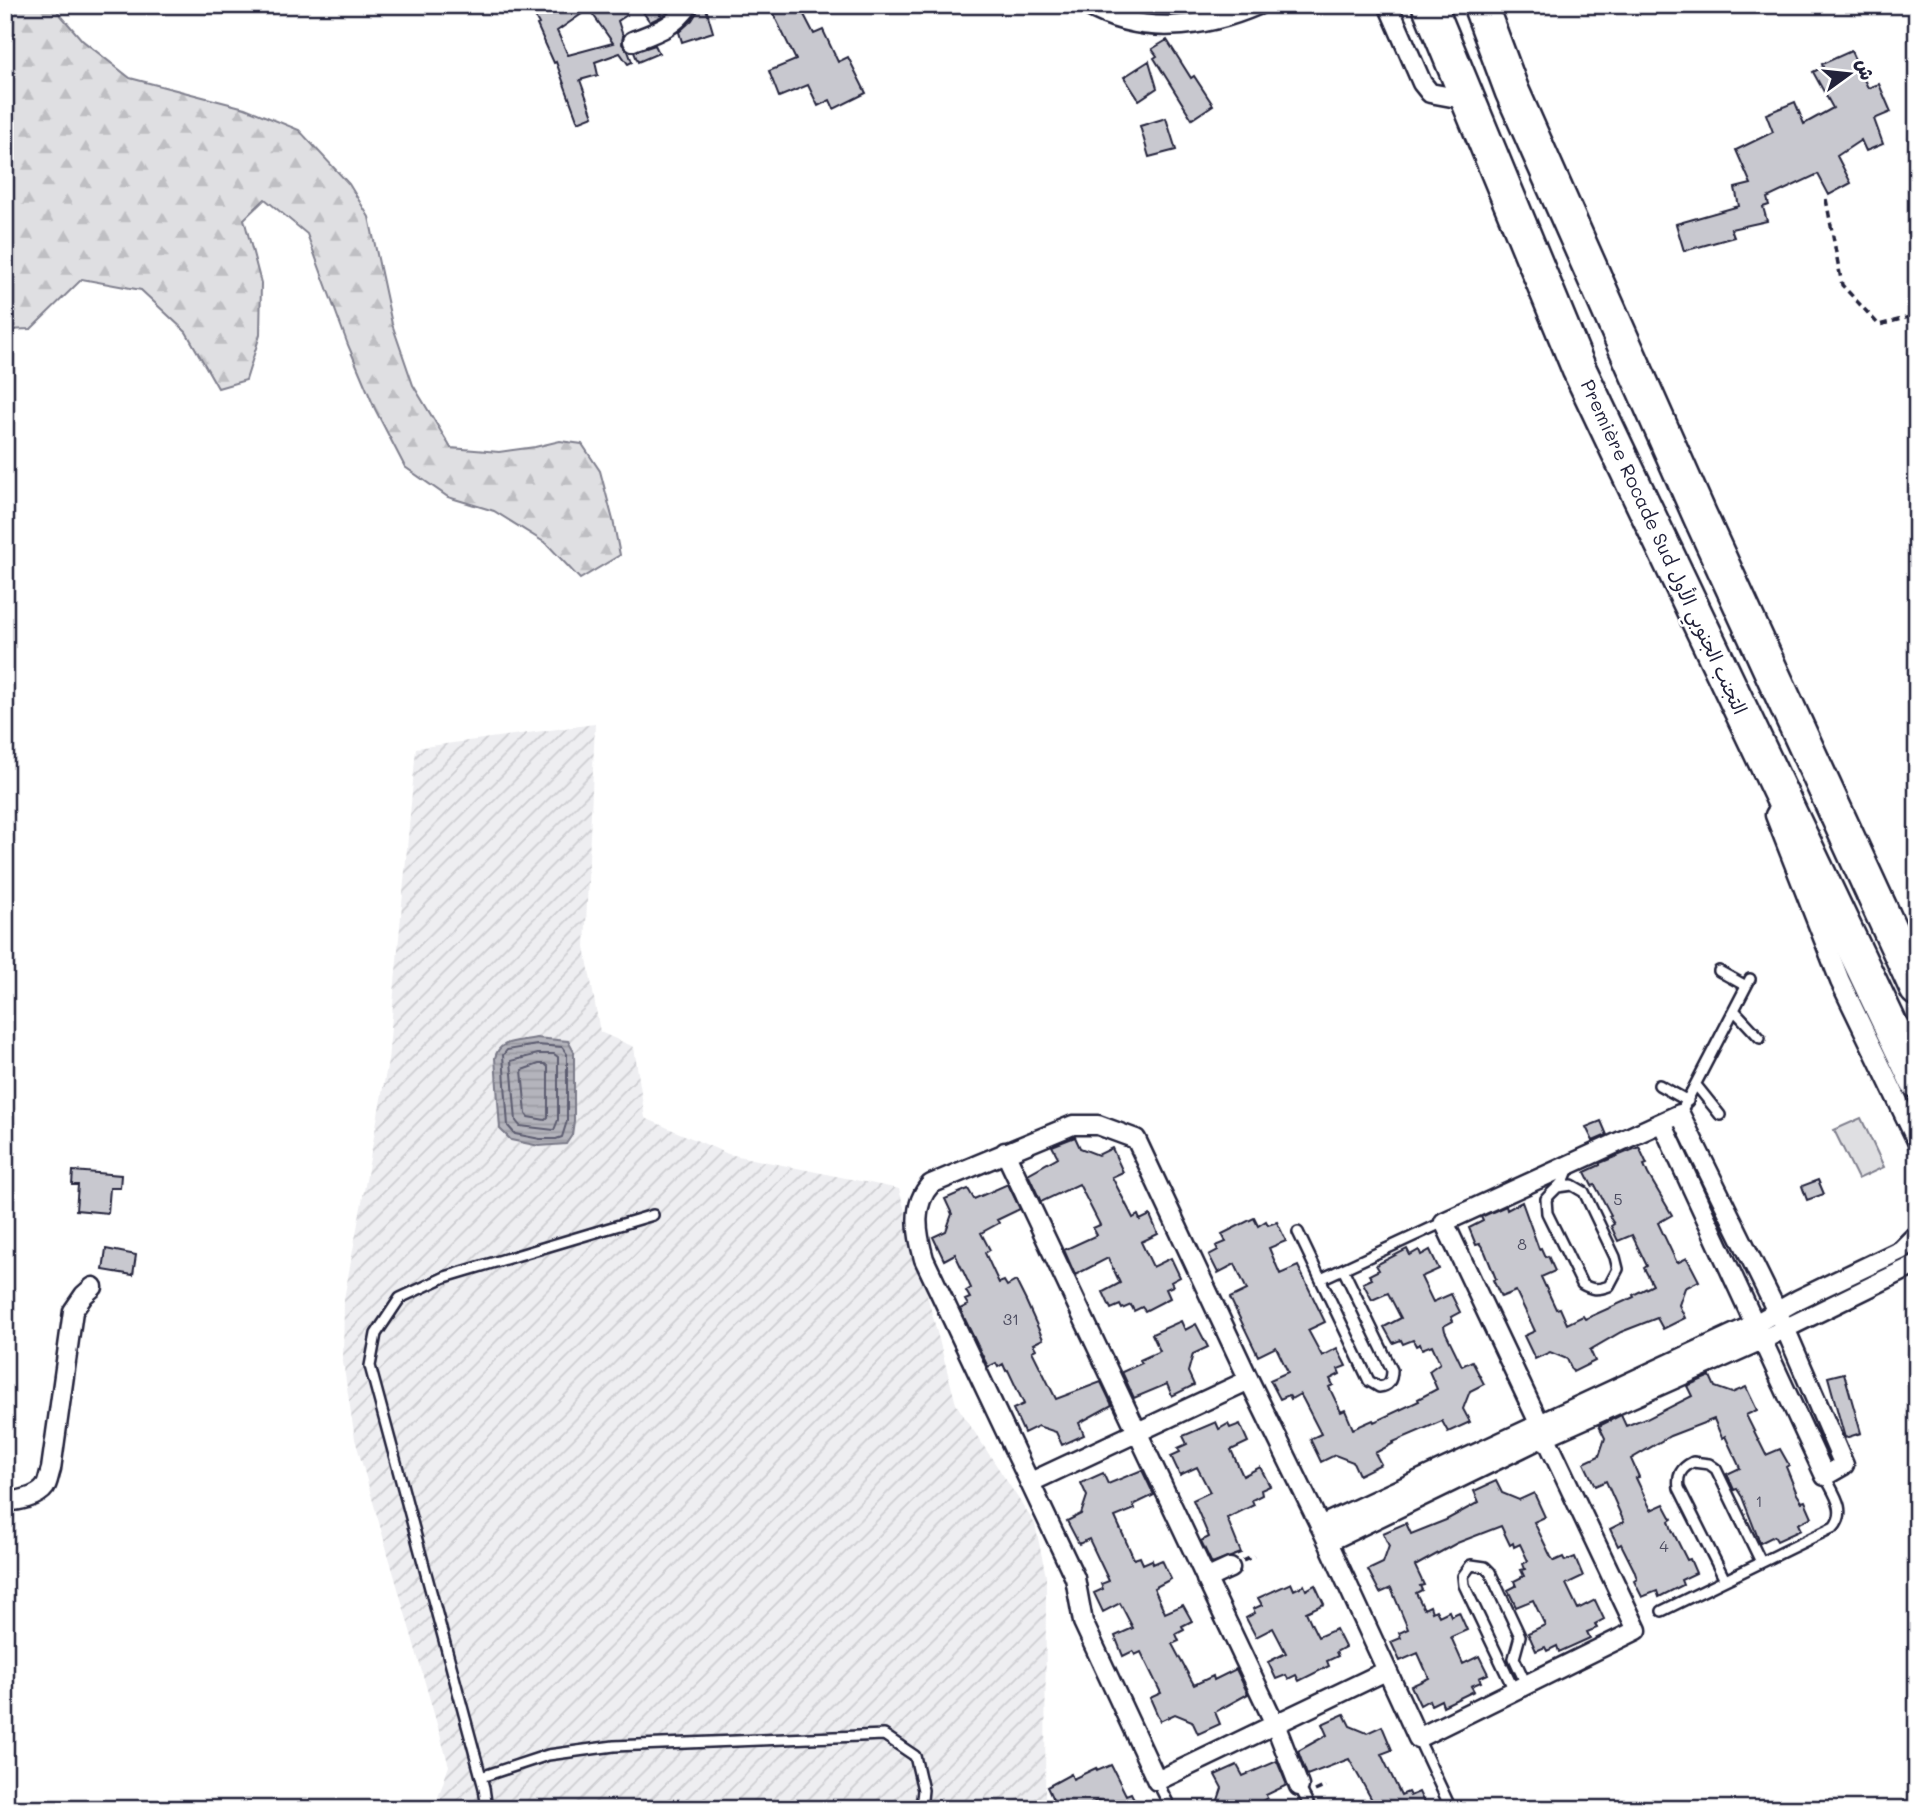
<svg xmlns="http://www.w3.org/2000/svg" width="1922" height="1814" font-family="Mali,'Playpen Sans Arabic',sans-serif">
<defs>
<pattern id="industrial-furrows" width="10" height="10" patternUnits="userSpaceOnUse" patternTransform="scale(1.75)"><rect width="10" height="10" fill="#eeeef1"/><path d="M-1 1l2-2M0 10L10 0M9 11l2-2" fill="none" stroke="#ccccd0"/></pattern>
<pattern id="forest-firs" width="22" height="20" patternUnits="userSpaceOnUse" patternTransform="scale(1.75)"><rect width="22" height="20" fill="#dfdfe2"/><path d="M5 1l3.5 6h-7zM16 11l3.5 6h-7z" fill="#bfbfc3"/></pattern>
<pattern id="water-rules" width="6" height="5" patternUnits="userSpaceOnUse" patternTransform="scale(1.75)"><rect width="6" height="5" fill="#b4b4bc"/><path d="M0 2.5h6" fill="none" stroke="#9a9aa2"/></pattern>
</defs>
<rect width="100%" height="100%" fill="#fff"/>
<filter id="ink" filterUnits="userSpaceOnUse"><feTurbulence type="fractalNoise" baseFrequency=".0143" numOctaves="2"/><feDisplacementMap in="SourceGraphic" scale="14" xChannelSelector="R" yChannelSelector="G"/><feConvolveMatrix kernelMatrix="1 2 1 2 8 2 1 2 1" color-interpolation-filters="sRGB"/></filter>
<g filter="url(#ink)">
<path fill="url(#industrial-furrows)" d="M595,724L585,947L600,1032L634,1047L645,1118L728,1154L899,1189L956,1404L1035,1524L1046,1576L1045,1809H434L449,1766L355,1439L343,1362L344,1299L388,1061L416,748Z"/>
<path fill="url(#forest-firs)" stroke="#80808e" stroke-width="2" d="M5,5H52L82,40L130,78L245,108L299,130L349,184L369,217L392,324L413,385L451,448L499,452L535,447L560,441L582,444L600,471L613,520L620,555L580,579L547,544L494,511L448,497L405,467L375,409L348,345L307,234L265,199L244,219L261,283L260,335L246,380L218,388L186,332L141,290L82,279L31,329L5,330Z"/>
<path fill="#dfdfe2" stroke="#80808e" stroke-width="2" d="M1861,1118L1884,1167L1858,1179L1834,1130Z"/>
<path fill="url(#water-rules)" stroke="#7a7a88" stroke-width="2" d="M536,1038L568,1041L574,1052V1121L572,1135L566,1144L539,1146L511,1140L500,1129L495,1058C499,1039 519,1042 536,1038Z"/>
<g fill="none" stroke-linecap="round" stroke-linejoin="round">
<path stroke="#5c5c6f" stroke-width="2" d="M537,1045L562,1047L567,1054V1121L562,1137L556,1139H540L515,1134L508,1126L503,1055L507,1050Z
M538,1054H554L558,1057V1120L554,1130L520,1126L516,1121L511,1061Z
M539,1064H545L548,1067V1117L545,1120L528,1117L526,1114L522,1070Z"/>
</g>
<path fill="#c8c8cf" stroke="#22223b" stroke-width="2" fill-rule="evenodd" d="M546,5H620L627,15L618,21L623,36L622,44L628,51L632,62L628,64L620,53L595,62L598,75L580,80L593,116L578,122L556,62L554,63L537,25L539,24L533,13ZM589,9L613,43L568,55L557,31Z
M638,5H655L662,16L650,22Z
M705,5L713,32L682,42L679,32L692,20L700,7Z
M769,5H799L814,34L823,30L838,62L848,57L866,93L834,109L830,100L818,106L808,85L779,97L769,71L796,60Z
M1167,40L1191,78L1194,76L1213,105L1192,119L1154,58L1157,56L1152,49Z
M655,45L659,53L638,62L634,52Z
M1851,51L1868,88L1879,84L1891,112L1874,119L1883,144L1866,151L1861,140L1837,156L1851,183L1829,195L1818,174L1767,198L1769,205L1763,207L1767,221L1731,229L1734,237L1684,251L1676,224L1739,206L1735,188L1751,184L1736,150L1773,132L1766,114L1795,102L1804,124L1833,108L1813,72L1823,67L1822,64Z
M1149,61L1157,88L1139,100L1124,77Z
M1166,118L1176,150L1149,157L1140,126Z
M1601,1121L1607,1135L1593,1141L1586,1127Z
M1075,1137L1080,1148L1098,1155L1112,1148L1123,1172L1112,1177L1133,1218L1138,1215L1140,1220L1150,1215L1158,1234L1141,1242L1153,1267L1171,1258L1180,1277L1171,1282L1173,1286L1166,1289L1170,1298L1145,1311L1142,1307L1134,1311L1131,1305L1122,1309L1120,1305L1111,1309L1103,1292L1120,1283L1108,1258L1075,1275L1064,1250L1097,1235L1093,1228L1100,1225L1079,1184L1041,1202L1028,1174L1058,1157L1052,1146Z
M1639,1147L1647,1164L1644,1165L1648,1174L1672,1215L1658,1223L1677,1263L1687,1258L1699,1281L1685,1288L1679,1305L1685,1318L1663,1329L1657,1318L1621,1332L1590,1350L1595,1361L1573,1372L1567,1359L1550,1352L1535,1359L1524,1336L1535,1331L1516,1291L1501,1297L1493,1280L1496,1279L1485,1252L1480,1244L1476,1245L1469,1228L1483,1221L1481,1217L1506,1206L1507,1210L1522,1202L1539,1249L1541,1248L1545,1257L1548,1256L1555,1271L1541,1277L1556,1309L1560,1308L1567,1324L1583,1316L1585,1319L1634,1297L1633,1295L1653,1285L1644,1268L1647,1266L1632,1235L1618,1241L1611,1226L1614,1224L1609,1216L1611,1215L1595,1185L1592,1186L1585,1172L1600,1165V1163Z
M73,1171L121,1175L120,1188H110L108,1213L76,1210L78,1185H72Z
M1818,1180L1824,1194L1807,1200L1802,1186Z
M1008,1184L1020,1209L997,1220L999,1223L981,1233L990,1250L985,1253L999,1283L1004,1281L1007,1286L1016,1281L1026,1301L1043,1339L1033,1344L1036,1349L1032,1351L1056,1399L1101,1382L1112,1405L1079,1423L1084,1435L1062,1445L1056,1432L1038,1426L1024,1433L1013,1409L1024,1404L1008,1370L1006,1371L1003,1364L998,1367L996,1363L988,1367L960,1309L968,1305L965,1300L970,1298L966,1291L971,1288L955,1254L944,1260L933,1237L946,1231L952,1214L945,1199L968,1189L974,1199Z
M1254,1218L1258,1226L1266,1221L1268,1225L1277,1222L1286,1241L1269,1248L1280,1274L1298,1266L1325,1322L1308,1330L1322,1356L1337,1348L1346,1366L1338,1369L1340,1374L1330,1379L1333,1385L1329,1387L1341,1412L1345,1410L1353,1429L1373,1420L1374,1422L1419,1401L1418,1399L1437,1389L1429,1371L1440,1363L1432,1345L1422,1349L1420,1344L1416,1346L1413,1340L1403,1344L1401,1340L1393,1343L1384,1327L1401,1318L1388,1293L1372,1300L1363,1283L1372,1279L1369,1275L1379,1270L1376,1265L1407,1249L1410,1255L1419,1250L1421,1255L1430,1250L1439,1269L1421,1277L1433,1302L1451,1294L1460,1312L1451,1317L1453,1321L1444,1326L1445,1331L1462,1366L1472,1361L1484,1384L1470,1391L1463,1409L1470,1422L1448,1432L1442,1421L1393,1442L1394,1443L1375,1453L1381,1464L1359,1475L1353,1462L1335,1455L1321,1462L1310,1439L1321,1434L1303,1399L1300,1394L1291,1399L1289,1395L1280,1399L1270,1380L1288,1372L1276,1347L1258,1356L1230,1298L1247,1290L1235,1264L1218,1273L1209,1255L1218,1250L1216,1246L1226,1242L1222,1234Z
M106,1249L136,1255L133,1275L103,1270Z
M1181,1321L1185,1330L1196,1324L1208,1347L1193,1354L1188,1372L1194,1385L1172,1396L1167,1384L1134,1398L1122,1372L1142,1363L1140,1360L1160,1351L1152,1334Z
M1844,1373L1861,1433L1845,1438L1828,1377Z
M1710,1376L1715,1387L1732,1393L1746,1387L1757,1410L1746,1415L1766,1455L1780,1449L1789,1465L1786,1467L1797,1494L1802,1502L1805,1501L1812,1517L1798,1524L1801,1530L1777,1541L1774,1536L1760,1543L1742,1497L1737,1489L1734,1490L1727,1474L1740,1468L1725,1436L1722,1438L1714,1419L1670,1436L1631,1459L1639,1477L1636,1478L1651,1510L1664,1504L1672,1519L1669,1521L1672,1530L1687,1560L1690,1559L1696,1573L1681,1580L1683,1585L1659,1597L1657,1591L1642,1597L1634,1581L1637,1579L1634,1570L1621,1544L1618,1546L1610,1529L1624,1522L1606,1481L1595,1486L1584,1463L1599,1456L1605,1438L1599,1426L1621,1415L1626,1426L1645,1418L1647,1419L1692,1396L1687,1386Z
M1216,1422L1219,1429L1228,1424L1230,1428L1240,1424L1248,1442L1231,1450L1243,1476L1260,1467L1270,1486L1261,1490L1262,1495L1252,1500L1254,1505L1227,1518L1241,1553L1212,1564L1201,1541L1209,1537L1193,1500L1210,1492L1197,1467L1180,1475L1171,1456L1180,1452L1178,1448L1187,1444L1183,1436Z
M1142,1470L1154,1495L1133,1505L1135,1509L1115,1517L1134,1559L1140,1557L1143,1564L1152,1560L1153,1564L1162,1560L1171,1579L1154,1588L1165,1613L1183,1605L1192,1621L1182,1626L1184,1630L1176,1634L1179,1641L1172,1644L1194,1685L1213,1676L1214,1680L1236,1669L1248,1694L1215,1712L1220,1724L1198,1734L1192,1721L1175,1714L1160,1721L1150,1698L1161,1693L1141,1652L1135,1655L1133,1651L1123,1656L1115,1636L1133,1628L1120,1603L1103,1612L1094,1593L1103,1589L1101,1584L1109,1581L1089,1539L1079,1544L1067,1521L1081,1514L1087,1496L1081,1483L1103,1473L1108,1484Z
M1496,1481L1502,1493L1519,1500L1534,1493L1545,1517L1534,1522L1551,1557L1554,1561L1563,1557L1565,1561L1575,1557L1583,1576L1566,1584L1578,1609L1595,1600L1604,1619L1595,1624L1597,1628L1587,1632L1590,1638L1559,1652L1557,1646L1547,1651L1545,1647L1536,1651L1528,1633L1545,1625L1533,1600L1516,1607L1508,1590L1516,1586L1514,1581L1524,1576L1521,1570L1525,1569L1523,1564L1528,1561L1520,1544L1514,1547L1513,1543L1510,1545L1501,1526L1457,1543L1415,1566L1424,1585L1420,1586L1422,1590L1416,1593L1424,1609L1430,1606L1432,1612L1436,1610L1439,1616L1449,1611L1451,1616L1459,1612L1467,1630L1451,1637L1463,1664L1479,1656L1488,1674L1479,1678L1481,1682L1471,1686L1474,1691L1443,1706L1441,1700L1431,1705L1429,1700L1420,1705L1411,1686L1429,1678L1418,1653L1400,1661L1391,1642L1401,1638L1399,1633L1408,1629L1406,1624L1391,1588L1380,1593L1368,1570L1383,1563L1389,1546L1383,1533L1406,1523L1411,1534L1446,1520L1479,1502L1474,1491Z
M1291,1583L1294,1590L1304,1585L1306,1590L1315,1585L1324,1604L1306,1612L1312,1625L1318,1637L1336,1629L1345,1647L1336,1652L1338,1656L1327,1661L1329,1666L1299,1681L1296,1675L1288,1679L1286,1675L1276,1679L1268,1662L1286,1653L1273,1628L1256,1637L1246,1618L1255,1613L1253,1609L1262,1605L1258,1598Z
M1344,1714L1350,1726L1367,1733L1382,1726L1392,1750L1381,1754L1401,1795L1408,1792L1410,1796L1419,1792L1427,1809H1372L1376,1807L1349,1759L1307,1775L1298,1751L1327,1735L1322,1724Z
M1277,1761L1287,1785L1266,1795L1267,1798L1249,1809H1215L1222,1788L1215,1775L1237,1765L1243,1776Z
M1111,1765L1126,1795L1131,1793L1139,1809H1099L1108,1804L1098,1800L1082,1809H1061L1059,1805L1056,1806L1047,1787L1071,1774L1073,1779L1096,1768L1097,1771Z"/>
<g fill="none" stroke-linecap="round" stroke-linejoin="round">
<defs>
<path id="lane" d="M1719,971L1746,986
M1734,1010L1760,1038
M1659,1085L1688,1101
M1696,1085L1720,1115
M1680,1114L1750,979
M1558,1187L1572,1185L1584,1192L1615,1257L1618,1269L1609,1286C1598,1290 1592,1290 1582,1284L1547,1213L1546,1199C1556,1187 1567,1182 1568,1166
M1298,1232L1369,1381L1379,1387C1389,1386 1392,1380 1392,1370L1343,1269
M1321,1279L1444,1222
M1725,1580L1679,1488C1677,1475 1681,1468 1693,1462L1709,1464L1716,1469L1761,1562
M1662,1611L1834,1527C1848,1510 1833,1493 1825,1476
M1514,1690L1464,1585L1463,1576L1471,1565L1485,1567L1490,1572L1520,1636L1514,1658L1526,1684
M1418,1738L1451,1809
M481,1777L548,1755L614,1746L884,1735L915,1756L923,1790L921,1809
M1157,1781L1171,1809
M1299,1786L1311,1809
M487,1809L484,1788L370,1366L376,1334L400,1298L445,1277L653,1215"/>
<path id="street" d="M1087,5C1140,36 1203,29 1258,5
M1388,5L1422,83L1430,93L1468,100
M633,41C657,32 674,27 689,5
M1775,815L1840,981L1917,1141
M1005,1152L1275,1724L1299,1786
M1031,1482L1249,1380
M5,1501C17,1502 38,1497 45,1487C48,1483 49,1474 51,1469L73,1311L84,1295L93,1287
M1320,1526L1755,1324L1799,1299L1901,1250L1917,1234
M1328,1542L1544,1437L1762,1340L1917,1264
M1206,1579L1230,1568
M1386,1671L1157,1781L1083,1622L1075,1578L924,1259C917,1234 911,1205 931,1184L1073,1125H1098L1136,1139L1249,1380L1328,1542L1418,1738L1637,1630L1444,1222L1680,1114L1785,1328L1844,1465L1825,1476L1662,1123"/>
<path id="highway" d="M1429,5L1579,369L1917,1081
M1480,5L1512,91L1700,516L1917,989"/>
</defs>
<use href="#lane" stroke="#22223b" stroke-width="14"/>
<use href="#street" stroke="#22223b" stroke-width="23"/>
<use href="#highway" stroke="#22223b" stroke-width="38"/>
<path stroke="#22223b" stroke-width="3.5" stroke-dasharray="7 5" stroke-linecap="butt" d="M1826,199L1842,285L1879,325L1917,315
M1243,1561L1254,1556
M1315,1791L1326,1786"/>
<use href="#lane" stroke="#fff" stroke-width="9"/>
<use href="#street" stroke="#fff" stroke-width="18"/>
<use href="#highway" stroke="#fff" stroke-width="33"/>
</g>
</g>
<g text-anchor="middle" stroke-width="5" stroke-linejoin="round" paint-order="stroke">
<g font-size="16" fill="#4c4c60">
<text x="1618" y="1205">5</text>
<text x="1522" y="1250">8</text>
<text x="1011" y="1325">31</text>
<text x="1759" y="1507">1</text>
<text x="1664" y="1552">4</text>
</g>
<g font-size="19" fill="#22223b" stroke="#fff">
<text transform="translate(1664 547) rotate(65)" y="7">Première Rocade Sud التجنب الجنوبي الأول</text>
</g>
</g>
<rect width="1922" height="1814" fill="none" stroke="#fff" stroke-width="28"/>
<rect x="14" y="14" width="1894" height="1786" fill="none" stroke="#22223b" stroke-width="2.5" filter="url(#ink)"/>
<g transform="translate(1849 74) rotate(75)" stroke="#ffffff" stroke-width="5" paint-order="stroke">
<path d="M0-5L12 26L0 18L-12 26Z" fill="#22223b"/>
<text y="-10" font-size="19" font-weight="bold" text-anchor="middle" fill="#22223b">ش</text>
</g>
</svg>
